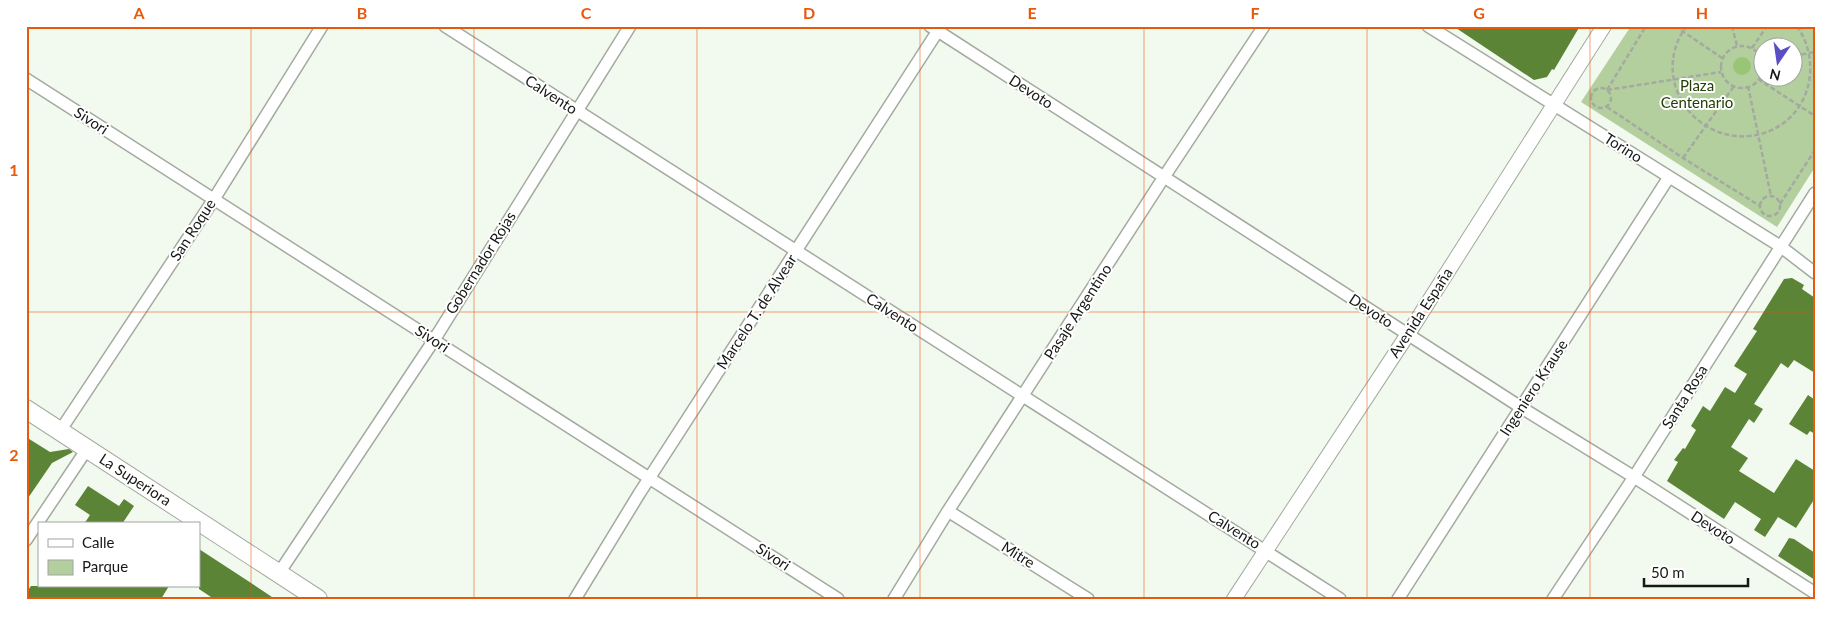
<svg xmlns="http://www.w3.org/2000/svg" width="1841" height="625" font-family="Lato,sans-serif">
<rect width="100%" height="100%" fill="#f2f9ee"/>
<path fill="#b3cf9e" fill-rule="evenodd" d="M1631,26H1815V167L1777,227L1581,102ZM1764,48H1794V78H1764Z"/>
<path fill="#99c577" d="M1733 66a9 9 0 1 1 18 0a9 9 0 1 1-18 0Z"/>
<path fill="#5b8437" d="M1453,26H1580L1554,70L1552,69L1547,77L1534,80Z
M1792,278L1804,285L1802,289L1815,298V373L1794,360L1788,368L1781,363L1754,404L1763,409L1754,423L1749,419L1731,447L1748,458L1739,471L1774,493L1796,459L1815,471V498L1796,528L1778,517L1765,537L1754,530L1761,519L1735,502L1724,519L1667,481L1678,462L1674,460L1683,448L1685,449L1696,430L1691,426L1703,406L1710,411L1725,387L1735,393L1747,374L1734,366L1757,331L1753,329L1784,279Z
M1808,395L1815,400V434L1810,431L1807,435L1789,424Z
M26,437L50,452L69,449L73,452L52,463L26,501Z
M88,486L119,506L124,499L134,506L122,524H84L90,515L75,505Z
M1789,538L1794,539L1815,553V580L1778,556Z
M199,549L245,579L275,599H214L199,589Z
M31,586H169L161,599H26V593Z"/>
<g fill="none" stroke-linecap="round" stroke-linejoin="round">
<defs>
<path id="minor" d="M445,26L1340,599
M930,26L1522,408L1634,477L1815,593
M1428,26L1780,246L1815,273
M26,79L838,599
M60,431L214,199L322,26
M948,511L1088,599
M26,540L87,449
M279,573L434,340L630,26
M575,599L639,494L941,26
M894,599L948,511L1164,177L1264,26
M1398,599L1669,177
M1553,599L1634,477L1815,193"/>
<path id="tertiary" d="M1234,599L1408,334L1604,26"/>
<path id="primary" d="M26,409L318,599"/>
</defs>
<use href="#minor" stroke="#a3aa9f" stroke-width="14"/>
<use href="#tertiary" stroke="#a3aa9f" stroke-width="16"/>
<use href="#primary" stroke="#a3aa9f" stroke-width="20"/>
<path stroke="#a4a9a1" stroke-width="2.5" stroke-dasharray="5 2.5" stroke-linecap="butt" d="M1675,26L1722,58
M1687,26C1673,43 1669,67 1676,88C1688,124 1727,145 1764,133C1810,118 1823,64 1797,26
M1732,26L1737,46
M1721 67a21 21 0 1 1 42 0a21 21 0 1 1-42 0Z
M1752,48L1767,26
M1794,56L1815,52
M1758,79L1815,116
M1748,86L1771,196
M1591 98a10 10 0 1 1 20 0a10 10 0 1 1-20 0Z
M1607,90L1721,72
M1607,90L1646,26
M1607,107L1683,158L1760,206
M1683,158L1734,86
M1760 206a10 10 0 1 1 20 0a10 10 0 1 1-20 0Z
M1780,204L1815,150"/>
<use href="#minor" stroke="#fff" stroke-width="11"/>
<use href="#tertiary" stroke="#fff" stroke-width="14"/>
<use href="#primary" stroke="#fff" stroke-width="18"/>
</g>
<path fill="none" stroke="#e8590c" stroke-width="1" stroke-opacity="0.55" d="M251,26V599M474,26V599M697,26V599M920,26V599M1144,26V599M1367,26V599M1590,26V599M26,312H1815"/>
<g text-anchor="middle" stroke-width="4" stroke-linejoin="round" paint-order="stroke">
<g font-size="15" fill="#233e05" stroke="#fff">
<text x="1697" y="91">Plaza<tspan x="1697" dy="17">Centenario</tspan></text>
</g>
<g font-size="15" fill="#151814" stroke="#fff">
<text transform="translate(1031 92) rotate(33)" y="5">Devoto</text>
<text transform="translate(551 95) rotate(33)" y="5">Calvento</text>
<text transform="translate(91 121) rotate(33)" y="5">Sivori</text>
<text transform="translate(1623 148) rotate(32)" y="5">Torino</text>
<text transform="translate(193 230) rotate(-57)" y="5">San Roque</text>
<text transform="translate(481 263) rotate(-58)" y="5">Gobernador Rojas</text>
<text transform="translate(1371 311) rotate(33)" y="5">Devoto</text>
<text transform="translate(757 312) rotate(-57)" y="5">Marcelo T. de Alvear</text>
<text transform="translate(1078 312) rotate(-57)" y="5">Pasaje Argentino</text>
<text transform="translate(892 313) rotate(33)" y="5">Calvento</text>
<text transform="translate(1421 313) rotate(-57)" y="5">Avenida España</text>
<text transform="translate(432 339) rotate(33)" y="5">Sivori</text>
<text transform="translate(1534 388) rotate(-57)" y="5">Ingeniero Krause</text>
<text transform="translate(1685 397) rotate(-58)" y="5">Santa Rosa</text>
<text transform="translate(135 480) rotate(33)" y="5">La Superiora</text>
<text transform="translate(1713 528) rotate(33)" y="5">Devoto</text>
<text transform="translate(1234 530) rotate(32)" y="5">Calvento</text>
<text transform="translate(1018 555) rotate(32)" y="5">Mitre</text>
<text transform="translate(773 557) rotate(33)" y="5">Sivori</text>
</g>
</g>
<rect width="1841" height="625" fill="none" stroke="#ffffff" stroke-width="55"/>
<rect x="38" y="522" width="162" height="65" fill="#ffffff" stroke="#a1a3a1"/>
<rect x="48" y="539" width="25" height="8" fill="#ffffff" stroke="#a1a3a1"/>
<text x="82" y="548" font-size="15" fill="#151814">Calle</text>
<rect x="48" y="560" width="25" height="15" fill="#b3cf9e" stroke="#a1a3a1"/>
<text x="82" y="572" font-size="15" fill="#151814">Parque</text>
<g transform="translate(1778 62) rotate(193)"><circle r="24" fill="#ffffff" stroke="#a1a3a1"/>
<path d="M0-4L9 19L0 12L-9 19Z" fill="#5a4ec6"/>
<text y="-8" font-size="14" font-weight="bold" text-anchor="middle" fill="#151814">N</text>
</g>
<path d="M1644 578v8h104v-8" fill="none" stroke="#151814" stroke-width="2.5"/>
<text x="1651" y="578" font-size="15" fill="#151814" stroke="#ffffff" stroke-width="4" paint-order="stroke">50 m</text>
<rect x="28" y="28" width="1786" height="570" fill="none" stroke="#e8590c" stroke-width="2"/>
<g font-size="16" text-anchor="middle" font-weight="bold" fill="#e8590c">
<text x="139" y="19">A</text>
<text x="362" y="19">B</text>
<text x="586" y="19">C</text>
<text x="809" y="19">D</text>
<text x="1032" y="19">E</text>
<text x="1255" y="19">F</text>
<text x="1479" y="19">G</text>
<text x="1702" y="19">H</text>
<text x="14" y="176">1</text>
<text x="14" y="461">2</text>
</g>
</svg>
